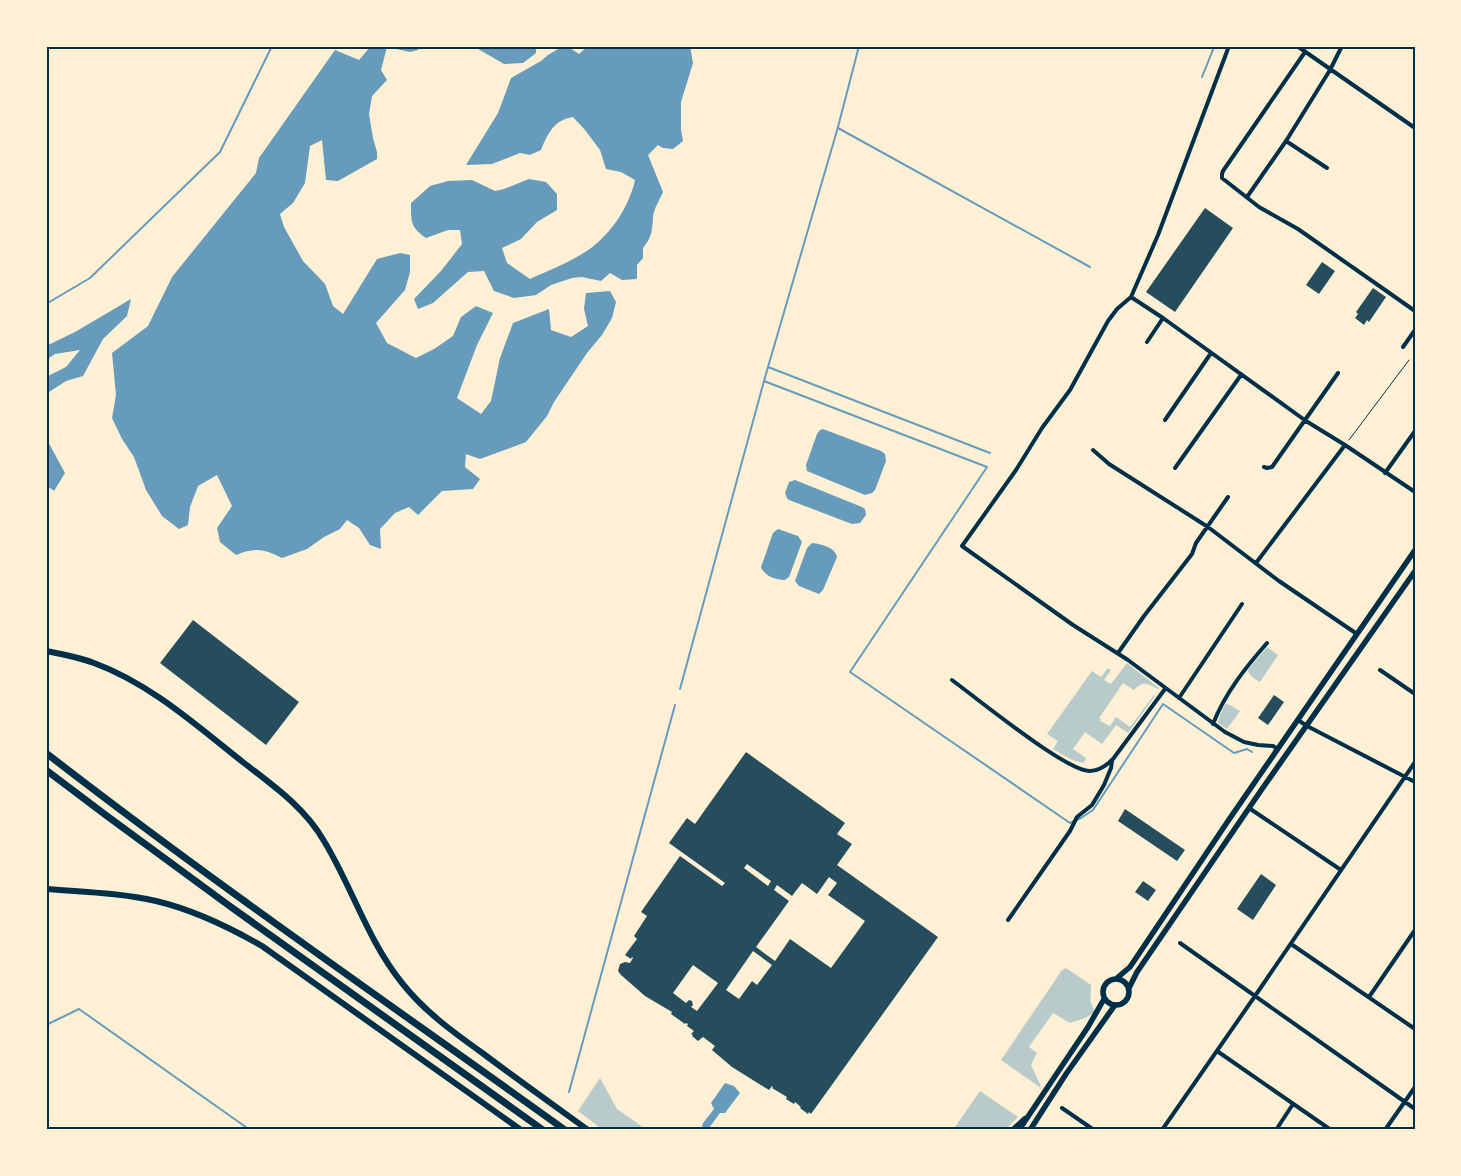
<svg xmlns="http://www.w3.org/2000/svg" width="1461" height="1176" font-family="'IBM Plex Sans',sans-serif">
<rect width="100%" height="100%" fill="#fdf0d5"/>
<path fill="#b9caca" d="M1267,647L1278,655L1260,682C1255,679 1249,676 1248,670Z
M1127,663L1159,688L1158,689C1147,684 1144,680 1134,690L1123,683L1099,718L1101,719L1100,721L1110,726L1116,717L1130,727L1154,695L1155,696L1128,733L1116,725L1102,744L1085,732L1073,749L1086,758L1085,761L1083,763L1072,760L1053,749L1058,741L1047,734L1092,671L1101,677L1108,668L1111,670L1104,680L1111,684Z
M1225,704C1231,704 1235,708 1240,711L1227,729L1218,723V721Z
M1066,968L1091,985C1092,997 1087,997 1095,1011C1089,1018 1078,1020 1070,1023L1053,1013L1029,1047L1037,1053L1031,1065L1040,1084L1041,1088L1001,1060L1062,970Z
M600,1078L617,1109L647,1130H603L578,1111Z
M980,1091L1018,1117L1005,1130H953Z"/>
<path fill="#669bbc" d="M371,46H420L418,50L410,52L387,47L381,70L387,80L372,96L369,114L373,138L377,152V159L338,181L326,180L322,140L310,146L305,183L293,203L280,214L284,227L303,261L325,284L333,306L343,314L377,259L400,253L410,255V272L405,290L376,323L387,343L416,358L434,349L453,336L461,317L476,306L493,313L477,345L457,398L481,414L491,401L500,358L513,323L549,309L551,330L571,337L588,326L584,309L586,293L610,291L616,302L612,318L602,335L587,353L554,402L547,416L526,442L480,459L466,454L465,467L480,479L473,489L442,491L418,515L409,507L395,513L380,529L381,549L370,545L359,528L347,520L340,529L324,537L307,549L282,558C264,549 256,547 236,555L220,542L217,528L232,506L217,475L198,486L190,507L188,525L179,529L162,516L146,490L134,457L122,439L112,418L116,395L112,353L148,326L172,277L256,173L259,158L335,50L359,60Z
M473,46H536V53L523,63L504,64Z
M563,46H567L579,54L588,46H690L693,63L681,102V130L683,141L673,149L663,148L658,145L648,155L663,192C660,199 653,210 653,218C652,231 652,237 643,248V258L637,265V279L622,280L610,273L601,281L582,277L572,278L551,285L536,295L514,298L494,291L484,271L468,272L433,303L418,309L414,299L441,271L462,244L460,230H448L426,238C410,227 411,221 411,203L430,186L448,181L472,180L495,191L504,189L529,179L546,182L557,194V210L537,222L521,239L502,248L507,263L530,279C547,271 566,264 582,254C608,239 629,208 635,180L621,172L606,169L600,150L585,130L573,117C554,120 548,133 541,150L530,155L520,153L492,164L466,165L498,113L511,78L541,61L548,55Z
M131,299L127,316L103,339L83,376L66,381L46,394V377L66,367L80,350L55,354L46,360V346L75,332Z
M823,429L881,451L885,454L886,461L875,490L872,493L865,495L807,471L806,465L817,434L820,430Z
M46,438L65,473L54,491L46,485Z
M795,480L862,507L865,509L866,515L860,523L852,524L789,500L787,498L785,493L789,482Z
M778,529L798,536L802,542L789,577L785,580C776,580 764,576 761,567L773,533Z
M812,543C821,544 835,547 837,557L823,590L819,594L799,586L795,581L807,548Z
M725,1083L734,1086L740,1093L725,1113H720L709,1128L704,1129L702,1126L703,1123L714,1109L711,1103Z"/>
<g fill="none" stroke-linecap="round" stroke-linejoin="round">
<path stroke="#669bbc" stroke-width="2" d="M859,46L838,127L768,367L990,453
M1202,77L1214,47L1211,46
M838,128L1090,267
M46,304L90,278L220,152L272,46
M768,367L764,381L987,467L850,672L1070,823L1081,818L1093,810L1163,704L1234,753L1247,749L1252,752
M680,689L764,381
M46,1025L79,1009L250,1130
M569,1092L675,705"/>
</g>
<path fill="#264d5e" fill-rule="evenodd" d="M1205,208L1233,228L1175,312L1146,292Z
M1322,262L1335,271L1319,294L1306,285Z
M1373,288L1386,297L1369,322L1367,320L1364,325L1355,318L1358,314L1356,312Z
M193,620L299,702L266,745L160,663Z
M1274,695L1284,702L1268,725L1258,718Z
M746,752L845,823L837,834L852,844L837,865L938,937L811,1114L809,1112L808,1114L800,1108L801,1107L795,1102L794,1104L786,1099L787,1097L772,1088L773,1087L772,1086L769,1090L732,1067L712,1050L715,1046L703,1037L698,1041L692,1036L693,1035L691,1034L694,1031L687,1026L688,1024L686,1023L685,1024L671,1014L672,1012L645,996L621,975L618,971L620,964L625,962L630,963L633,958L632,957L631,959L625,955L637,939L634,936L647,916L641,912L680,856L722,886L725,883L669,843L687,818L695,824ZM747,864L771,881L768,886L744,868ZM829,877L837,883L828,895L865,921L831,968L790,939L775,961L756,947L789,901L774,890L777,885L792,896L802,883L817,894ZM753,951L772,965L757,985L752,981L739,999L726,990ZM693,965L718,983L697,1011L691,1007L693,1005L692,1001L689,1000L686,1003L673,993Z
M1125,809L1185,850L1177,861L1118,821Z
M1261,874L1276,885L1253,920L1237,909Z
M1143,881L1156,890L1148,901L1135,892Z"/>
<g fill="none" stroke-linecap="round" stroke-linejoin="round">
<path stroke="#003049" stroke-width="1" d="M1349,440L1409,360"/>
<path stroke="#003049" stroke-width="4" d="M1229,46L1158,235L1131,297L1117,309L1108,321L1070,390L1042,428L1016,470L962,546L1073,625L1128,660L1225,732L1244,742L1258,745L1273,746L1278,749
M1297,46L1415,128
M1305,52L1223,171L1222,174V178L1259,207L1298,229L1415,311
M1286,141L1327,168
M1247,197L1286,141L1330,70L1342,46
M1131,297L1163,318L1306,421L1345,445L1415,492
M1147,342L1163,318
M1403,347L1415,330
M1165,420L1211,353
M1093,450L1109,464L1208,527L1279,581L1357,634
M1264,467L1267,468L1272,467L1338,373
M1175,468L1241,375
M1385,473L1415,431
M1256,563L1345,445
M1118,653L1144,616L1192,554L1196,543L1228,497
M1380,670L1415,694
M952,680C975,697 1067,772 1090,771C1099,771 1107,765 1113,759L1165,689
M1179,698L1242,604
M1298,720L1307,726L1415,782
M1213,724C1225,693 1246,667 1267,643
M1249,808L1341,870
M1008,920L1070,831L1077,817L1092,805L1104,785L1111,768L1112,761
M1180,943L1415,1109
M1291,944L1415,1029
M1369,997L1415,930
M1217,1051L1331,1130
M1062,1108L1094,1130
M1162,1130L1255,996L1415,762
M1276,1130L1293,1104
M1385,1130L1415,1087"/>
<path stroke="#003049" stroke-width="5.5" d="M1117,978L1130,967L1228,821L1415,550
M1103 992a13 13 0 1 1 26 0a13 13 0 1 1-26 0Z
M1129,988L1137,972L1262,789L1415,571
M1019,1130L1088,1027L1104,999
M1030,1130L1066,1074L1115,1005"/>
<path stroke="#003049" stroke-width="6" d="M46,651C62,654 78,657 94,663C151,684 197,726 244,763C274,786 305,808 324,841C352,887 368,941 402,983C424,1011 453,1032 481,1052C517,1079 552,1104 588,1130
M46,889C83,892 121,893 156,901C194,910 229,927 262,946L521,1130
M1013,1130L1025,1119
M1031,1130L1032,1128"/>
<path stroke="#003049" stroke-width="7" d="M46,753C215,884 391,1005 565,1130
M46,770L107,816L231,907L543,1130"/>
</g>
<rect width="1461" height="1176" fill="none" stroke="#fdf0d5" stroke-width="95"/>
<rect x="48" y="48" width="1366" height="1080" fill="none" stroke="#003049" stroke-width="2"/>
</svg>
